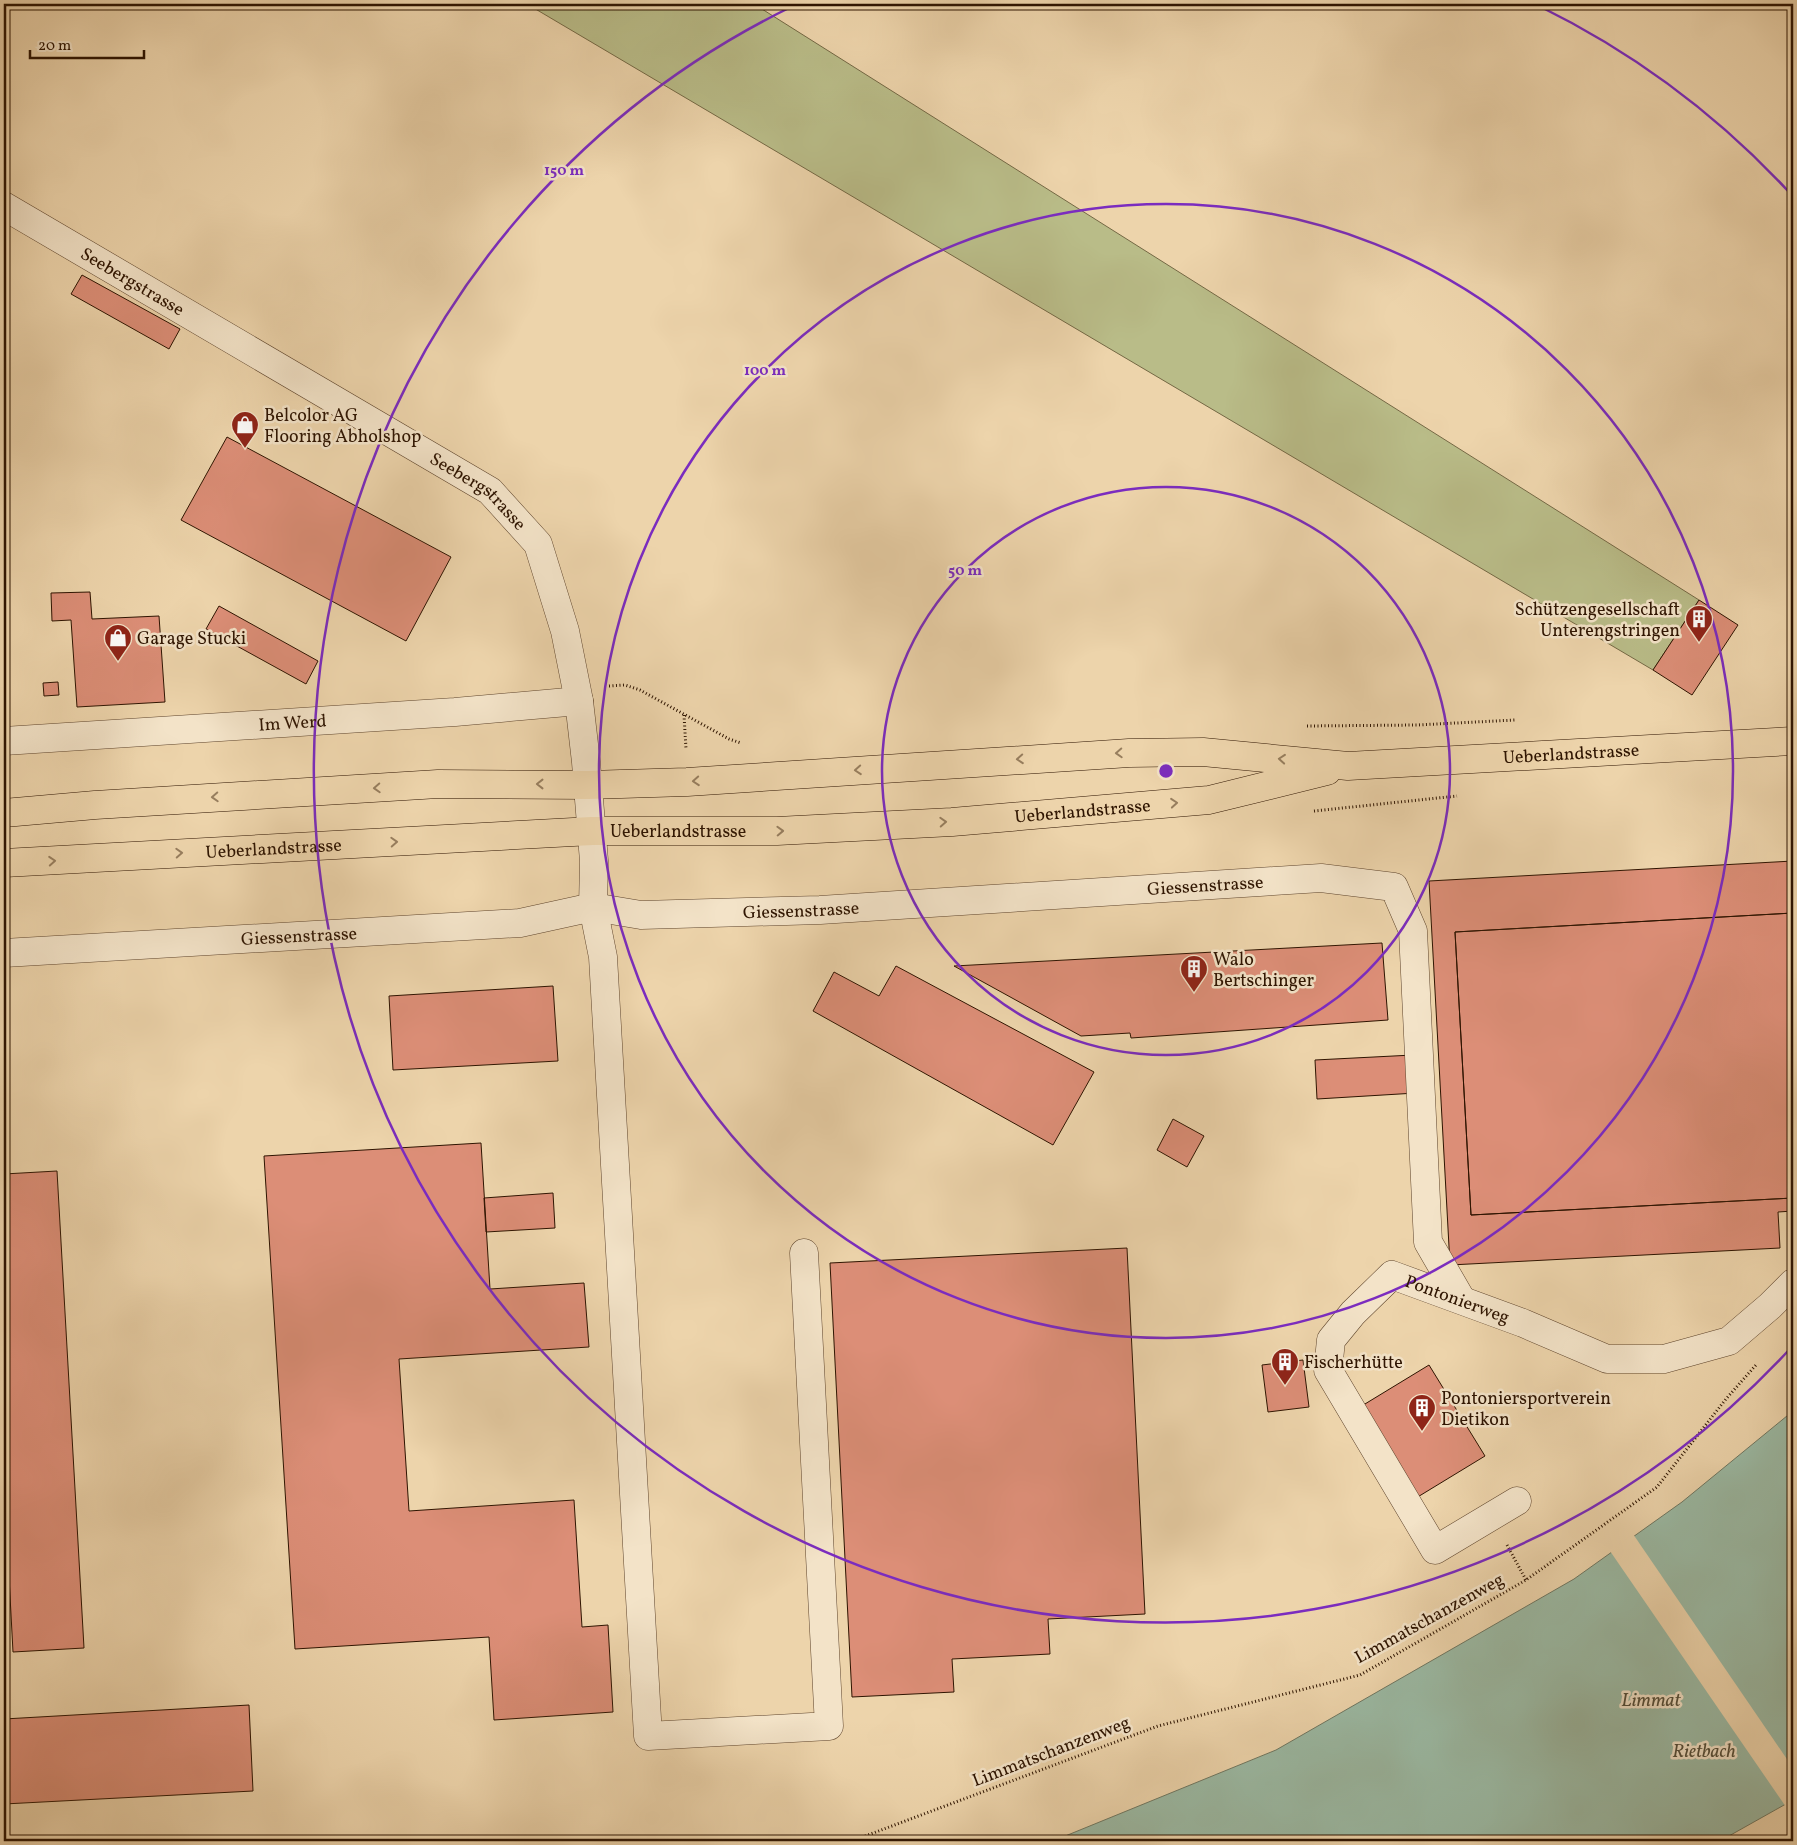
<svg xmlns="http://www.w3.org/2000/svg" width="1797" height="1845" font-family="Vollkorn,serif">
<rect width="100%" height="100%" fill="#edd4ab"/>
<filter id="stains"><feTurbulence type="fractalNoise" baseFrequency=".004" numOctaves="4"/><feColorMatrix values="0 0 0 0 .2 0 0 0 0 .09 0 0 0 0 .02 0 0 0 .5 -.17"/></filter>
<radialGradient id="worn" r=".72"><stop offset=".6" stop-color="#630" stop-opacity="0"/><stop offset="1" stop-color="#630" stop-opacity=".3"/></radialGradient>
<path fill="#b9bc88" stroke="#746844" d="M527,4H754L1699,600L1653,670Z"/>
<path fill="#9bb9a3" stroke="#6f7762" d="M1793,1411V1800L1720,1841H1053L1276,1750L1574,1579L1682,1502Z"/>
<path fill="#edd4ab" d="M1633,1534L1793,1768V1803L1786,1807L1610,1551Z"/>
<path fill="#dc8e77" stroke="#2e1401" d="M82,275L180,329L169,349L71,294Z
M227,437L451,557L406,641L181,520Z
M90,592L92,619L159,616L165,702L77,707L71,620L52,621L51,593Z
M1699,600L1738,625L1692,695L1653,670Z
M219,606L318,661L306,684L206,629Z
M58,682L59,695L44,696L43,683Z
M1793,861V913L1455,932L1471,1215L1793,1198V1211L1778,1212L1780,1248L1450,1265L1429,881Z
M1793,913V1198L1471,1215L1455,932Z
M1382,943L1388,1020L1131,1038L1130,1033L1081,1036L954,966Z
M896,966L1094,1072L1053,1145L813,1011L834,972L879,996Z
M553,986L558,1061L393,1070L389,996Z
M1413,1055L1416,1093L1317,1099L1315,1060Z
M1173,1119L1204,1136L1187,1167L1157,1150Z
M481,1143L490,1289L584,1283L589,1347L399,1359L409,1511L574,1500L582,1627L608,1625L613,1712L494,1720L489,1637L295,1649L264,1156Z
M57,1171L84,1648L13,1652L4,1483V1174Z
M553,1193L555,1228L486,1232L484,1198Z
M1127,1248L1145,1614L1048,1619L1050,1654L952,1659L954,1692L852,1697L830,1263Z
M1303,1360L1309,1407L1268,1412L1262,1365Z
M1429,1365L1485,1456L1416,1498L1360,1407Z
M249,1705L253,1791L4,1804V1719Z"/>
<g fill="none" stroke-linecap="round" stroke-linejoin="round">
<defs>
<g id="minor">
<path id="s1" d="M4,206L490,491L538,544L565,631L579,701L586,762L594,861L593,907L520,923L4,953"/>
<path id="s2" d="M4,741L455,712L579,701"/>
<path id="s3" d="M804,1253L829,1726L648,1736L603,957L593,907L641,915L820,910L1321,878L1394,887L1413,931L1428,1242L1461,1299"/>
<path id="s4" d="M1517,1501L1435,1550L1328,1370L1331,1340L1353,1313L1392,1275L1523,1323L1607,1359H1664L1729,1341L1770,1306L1793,1283"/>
</g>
<g id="major">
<path id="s5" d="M4,813L95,805L438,784L588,785L687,782L1129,753L1203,752L1348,766L1793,741"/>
<path id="s6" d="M4,863L592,831H777L952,822L1209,800L1327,771"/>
</g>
</defs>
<use href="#minor" stroke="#5e442c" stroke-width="29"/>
<use href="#major" stroke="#2e1401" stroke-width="29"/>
<path stroke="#2e1401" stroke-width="3" stroke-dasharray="1 2.5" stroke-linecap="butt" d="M609,686L625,685L640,690L729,739L741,743
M684,715L686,749
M1307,726L1417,725L1515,720
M1314,811L1457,796
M1507,1545L1526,1580
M852,1841L1158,1726L1360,1675L1526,1580L1657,1487L1726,1399L1756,1365"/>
<use href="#minor" stroke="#f3e3c8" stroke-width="28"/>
<use href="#major" stroke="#edd4ab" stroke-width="28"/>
</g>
<defs><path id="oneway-chevron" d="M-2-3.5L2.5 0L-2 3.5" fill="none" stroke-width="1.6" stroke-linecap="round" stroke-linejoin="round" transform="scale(1.25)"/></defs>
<g stroke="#977e5e">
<use href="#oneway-chevron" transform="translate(1119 753) rotate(177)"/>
<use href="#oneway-chevron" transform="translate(1020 759) rotate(176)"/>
<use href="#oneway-chevron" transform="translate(1282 759) rotate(-175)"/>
<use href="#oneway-chevron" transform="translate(858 770) rotate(176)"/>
<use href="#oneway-chevron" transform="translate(696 781) rotate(176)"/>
<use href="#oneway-chevron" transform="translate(540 784) rotate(-180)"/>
<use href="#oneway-chevron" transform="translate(377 788) rotate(177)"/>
<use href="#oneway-chevron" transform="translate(215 797) rotate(177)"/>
<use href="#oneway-chevron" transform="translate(1174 803) rotate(-5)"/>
<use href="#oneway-chevron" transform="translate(943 822) rotate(-3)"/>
<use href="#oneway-chevron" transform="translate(780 831) rotate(-2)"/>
<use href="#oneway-chevron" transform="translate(394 842) rotate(-3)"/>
<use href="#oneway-chevron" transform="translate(179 853) rotate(-3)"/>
<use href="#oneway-chevron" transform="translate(52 861) rotate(-4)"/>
</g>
<g fill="none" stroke="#7b2cbf" stroke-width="2.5">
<circle cx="1166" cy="771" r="284"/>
<circle cx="1166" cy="771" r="567"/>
<path d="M1788 1351A851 851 0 1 1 793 6M1539 6A851 851 0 0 1 1788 191"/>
</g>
<defs>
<symbol id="shop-pin" viewBox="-11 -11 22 30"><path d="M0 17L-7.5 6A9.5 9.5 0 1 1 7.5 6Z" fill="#8f2418" stroke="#f3e3c8"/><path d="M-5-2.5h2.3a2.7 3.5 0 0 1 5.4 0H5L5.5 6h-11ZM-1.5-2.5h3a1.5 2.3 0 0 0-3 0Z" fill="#fff"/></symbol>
<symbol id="building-pin" viewBox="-11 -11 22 30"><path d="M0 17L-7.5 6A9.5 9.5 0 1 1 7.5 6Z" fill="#8f2418" stroke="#f3e3c8"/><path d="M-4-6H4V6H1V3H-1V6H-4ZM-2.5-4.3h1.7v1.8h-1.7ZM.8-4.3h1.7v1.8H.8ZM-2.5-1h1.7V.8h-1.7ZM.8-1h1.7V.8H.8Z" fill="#fff"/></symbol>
</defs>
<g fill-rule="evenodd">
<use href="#shop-pin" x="229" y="409" width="32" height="43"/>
<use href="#building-pin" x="1683" y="603" width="32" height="43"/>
<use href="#shop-pin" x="102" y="622" width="32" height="43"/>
<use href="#building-pin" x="1178" y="953" width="32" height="43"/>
<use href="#building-pin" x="1269" y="1346" width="32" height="43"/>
<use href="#building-pin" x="1406" y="1392" width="32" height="43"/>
</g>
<g text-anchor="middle" stroke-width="5" stroke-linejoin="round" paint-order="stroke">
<g font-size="18" fill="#2e1401" stroke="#f3e3c8">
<text dy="6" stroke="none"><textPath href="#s1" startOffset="149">Seebergstrasse</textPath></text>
<text dy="6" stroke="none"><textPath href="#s1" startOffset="554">Seebergstrasse</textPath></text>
<text dy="6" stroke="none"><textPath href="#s2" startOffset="289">Im Werd</textPath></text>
<text dy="6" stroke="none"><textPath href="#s5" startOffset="1570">Ueberlandstrasse</textPath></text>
<text dy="6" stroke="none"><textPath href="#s6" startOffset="1080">Ueberlandstrasse</textPath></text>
<text dy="6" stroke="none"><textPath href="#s6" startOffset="675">Ueberlandstrasse</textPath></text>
<text dy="6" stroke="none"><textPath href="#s6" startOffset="270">Ueberlandstrasse</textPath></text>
<text dy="6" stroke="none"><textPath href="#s3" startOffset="2100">Giessenstrasse</textPath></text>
<text dy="6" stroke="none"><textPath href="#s3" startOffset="1695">Giessenstrasse</textPath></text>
<text transform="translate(299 936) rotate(-3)" y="6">Giessenstrasse</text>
<text dy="6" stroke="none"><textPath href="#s4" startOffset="494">Pontonierweg</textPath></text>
<text transform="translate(1429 1618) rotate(-29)" y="6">Limmatschanzenweg</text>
<text transform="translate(1051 1751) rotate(-21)" y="6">Limmatschanzenweg</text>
</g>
<g font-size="18" fill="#2e1401" stroke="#f3e3c8" text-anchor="start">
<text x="264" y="421">Belcolor AG<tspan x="264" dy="21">Flooring Abholshop</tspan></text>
<text x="1680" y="615" text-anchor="end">Schützengesellschaft<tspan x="1680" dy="21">Unterengstringen</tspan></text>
<text x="137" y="644">Garage Stucki</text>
<text x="1213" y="965">Walo<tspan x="1213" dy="21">Bertschinger</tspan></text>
<text x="1304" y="1368">Fischerhütte</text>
<text x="1441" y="1404">Pontoniersportverein<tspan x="1441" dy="21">Dietikon</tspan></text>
</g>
<g font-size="19" font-style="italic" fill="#544e3a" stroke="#f3e3c8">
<text x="1651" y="1706">Limmat</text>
<text x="1704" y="1757">Rietbach</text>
</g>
</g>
<circle cx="1166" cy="771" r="8" fill="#7b2cbf" stroke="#f3e3c8" stroke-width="2.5"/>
<g font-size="15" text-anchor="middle" font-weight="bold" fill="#7b2cbf" stroke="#f3e3c8" stroke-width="5" stroke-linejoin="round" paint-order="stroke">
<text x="564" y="175">150 m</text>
<text x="765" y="375">100 m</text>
<text x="965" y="575">50 m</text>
</g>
<rect width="1797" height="1845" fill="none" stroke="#edd4ab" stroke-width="20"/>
<rect x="5" y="5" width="1787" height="1835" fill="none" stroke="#2e1401" stroke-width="2.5"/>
<rect x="10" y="10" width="1777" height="1825" fill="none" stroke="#2e1401"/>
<path d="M30 50v8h114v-8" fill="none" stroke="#2e1401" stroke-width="2.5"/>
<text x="38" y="50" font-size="15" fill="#2e1401" stroke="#f3e3c8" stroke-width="4" paint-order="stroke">20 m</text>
<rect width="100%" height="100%" filter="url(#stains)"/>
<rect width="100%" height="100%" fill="url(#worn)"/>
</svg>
